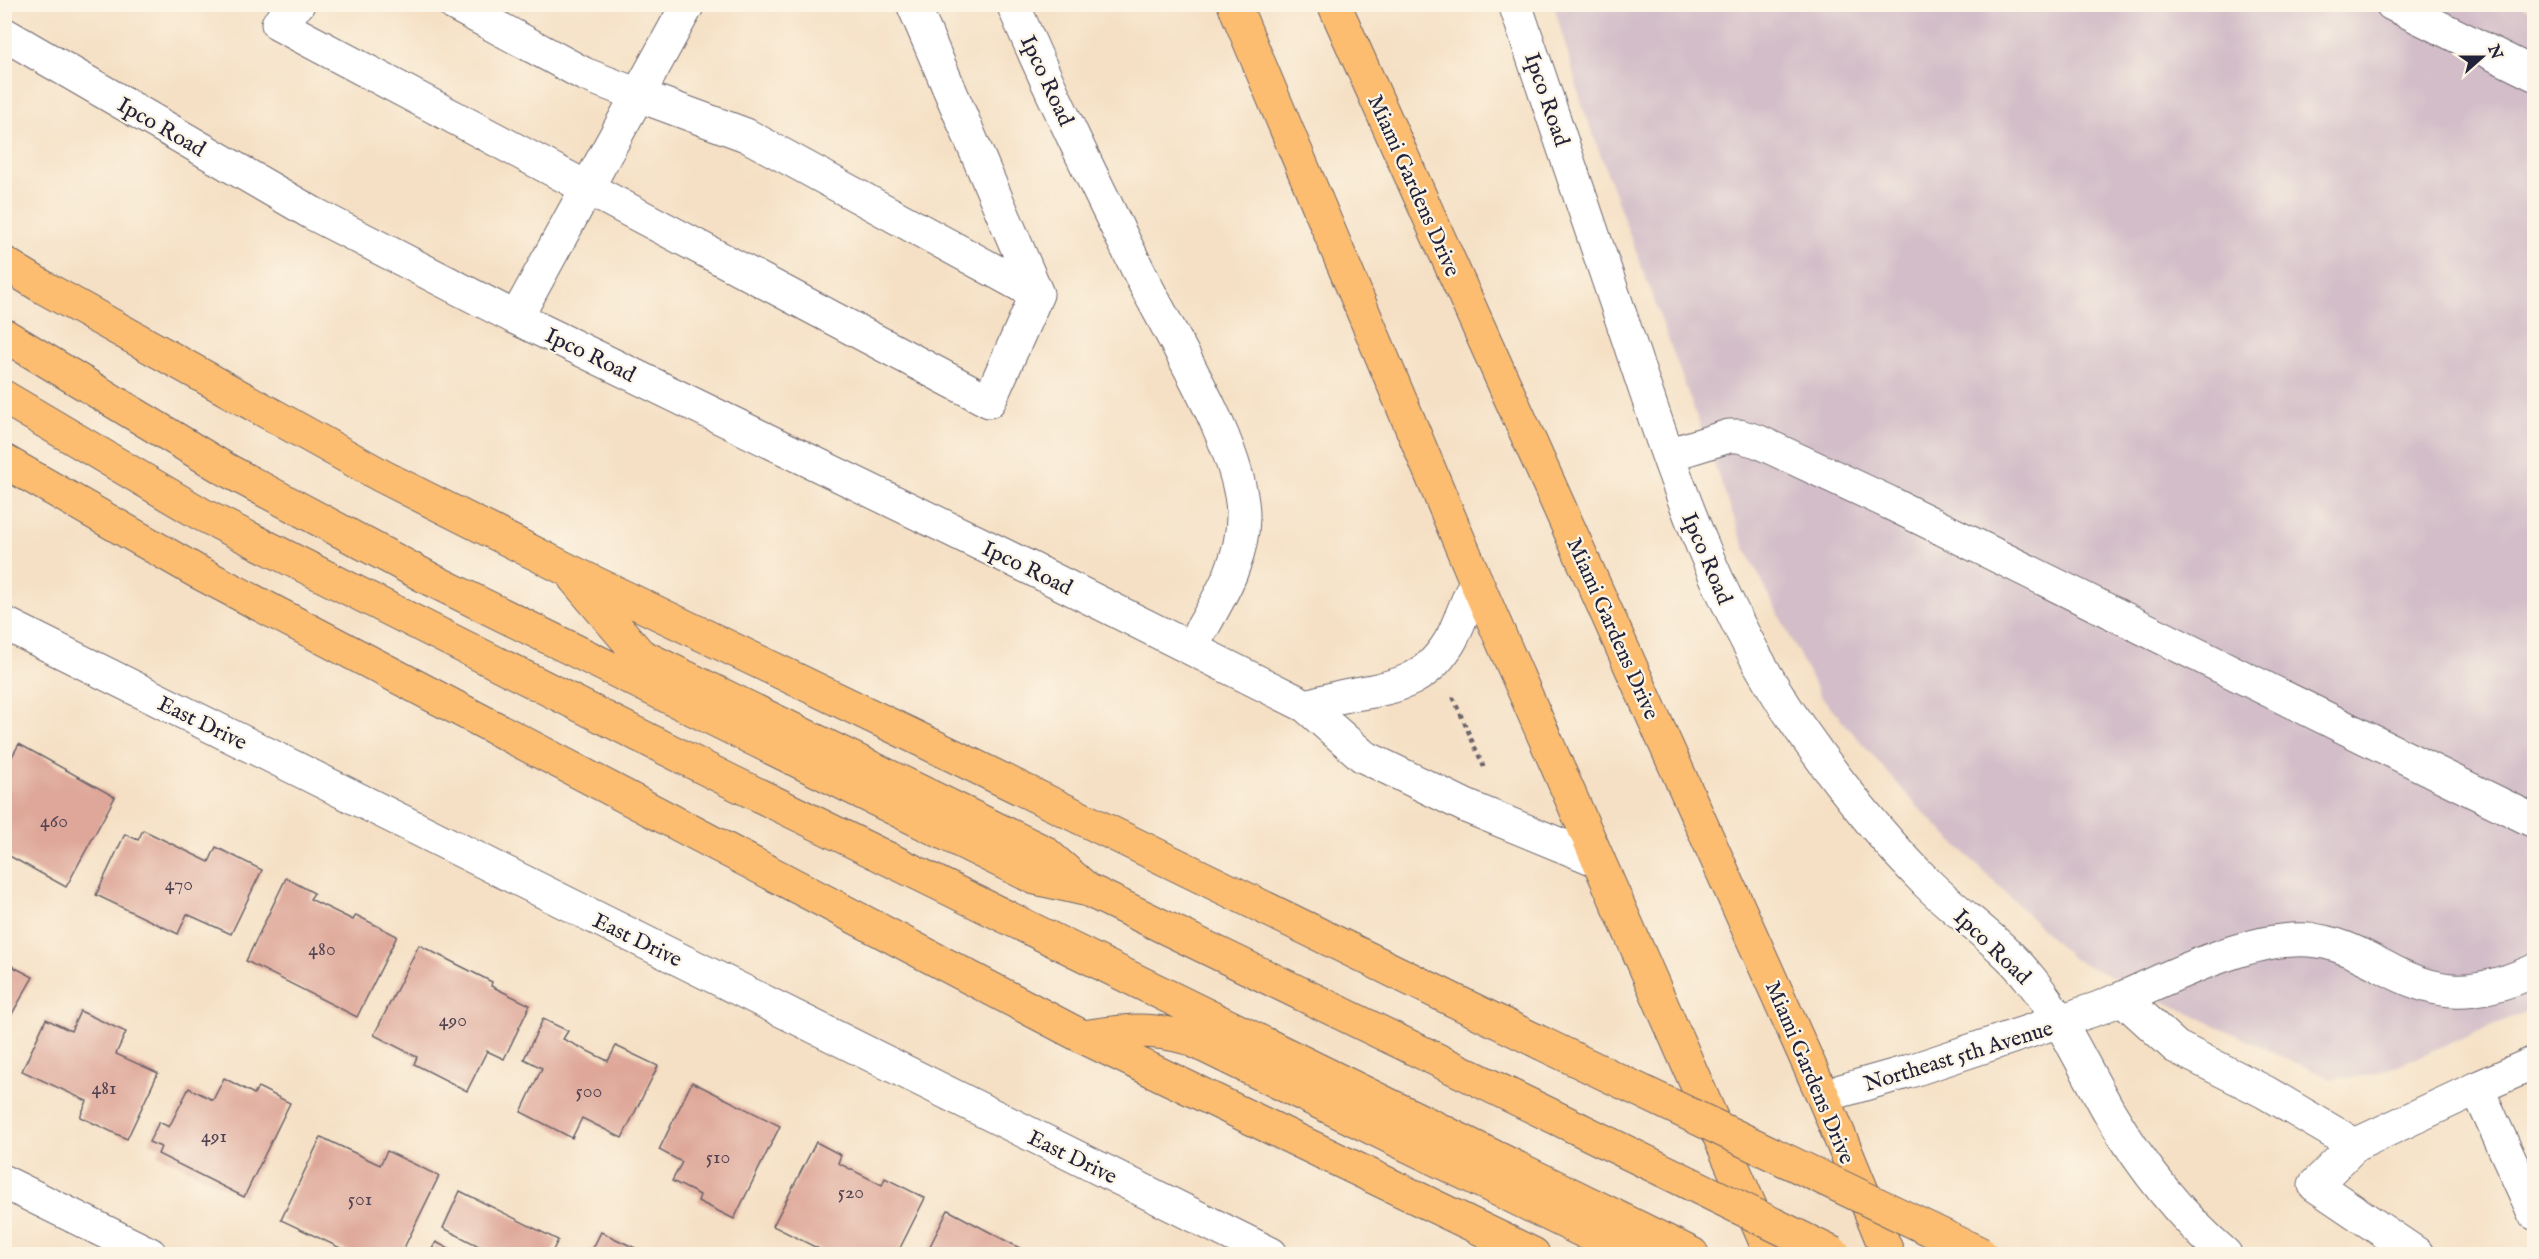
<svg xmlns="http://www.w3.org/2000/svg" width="2539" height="1259" font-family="'IM FELL English',serif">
<rect width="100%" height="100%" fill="#fcf5e5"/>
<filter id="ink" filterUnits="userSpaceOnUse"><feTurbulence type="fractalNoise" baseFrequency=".0167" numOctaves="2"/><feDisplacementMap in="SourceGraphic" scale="12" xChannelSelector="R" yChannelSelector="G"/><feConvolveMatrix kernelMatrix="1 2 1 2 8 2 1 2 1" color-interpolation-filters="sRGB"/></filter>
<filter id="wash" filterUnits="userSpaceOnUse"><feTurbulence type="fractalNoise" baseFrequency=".008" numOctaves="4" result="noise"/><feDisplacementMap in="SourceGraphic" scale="24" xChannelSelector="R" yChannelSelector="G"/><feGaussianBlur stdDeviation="1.35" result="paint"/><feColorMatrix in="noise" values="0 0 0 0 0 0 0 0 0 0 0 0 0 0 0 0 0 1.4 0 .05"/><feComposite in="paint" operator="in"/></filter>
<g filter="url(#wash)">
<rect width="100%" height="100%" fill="#f5e0c5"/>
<path fill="#d2bdc8" d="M2515,4L2534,14V1008L2374,1075L2331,1079L2073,959L1917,806L1819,694L1745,548L1582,105L1554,5Z"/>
<g id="blocks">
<path fill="#dea799" d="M19,744L115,797L66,887L4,853V771Z
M143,830L209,862L216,847L262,870L231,934L187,914L178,934L96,895L125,834L138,840Z
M286,878L314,893L310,899L353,920L356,915L397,936L357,1017L246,961Z
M419,945L492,982L491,986L530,1005L504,1059L487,1051L467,1091L414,1064L417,1057L374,1035Z
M4,962L33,977L4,1028Z
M80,1011L126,1032L116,1054L158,1073L127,1139L80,1117L87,1101L22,1071L46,1019L71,1031Z
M543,1019L568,1031L563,1039L608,1061L616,1046L658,1066L622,1138L582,1118L572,1138L521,1112L542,1068L524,1059Z
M224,1078L254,1094L258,1087L290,1103L244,1197L158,1154L161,1147L149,1142L159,1122L169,1127L189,1088L213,1100Z
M692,1082L780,1126L734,1219L698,1201L700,1195L672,1181L682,1162L659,1150Z
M321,1137L380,1165L387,1151L439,1176L401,1254H353L281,1220Z
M816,1142L841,1155L838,1163L882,1185L885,1178L925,1198L897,1254H829L773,1226Z
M460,1191L558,1240L551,1254H485L487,1250L443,1228Z
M948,1210L1031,1254H926Z
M601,1232L648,1254H590Z
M436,1242L451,1250L460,1254H429Z"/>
</g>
</g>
<g filter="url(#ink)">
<use href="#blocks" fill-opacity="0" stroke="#6c646b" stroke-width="1.5"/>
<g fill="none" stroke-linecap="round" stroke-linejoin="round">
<defs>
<path id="minor" d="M298,4L278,24L989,401L1037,294L913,4
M454,4L584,74L638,95L516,318
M688,4L638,95L746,135L1037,294
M1013,4C1052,96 1097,187 1141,276C1172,339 1241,446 1243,514C1244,564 1214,606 1191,648
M1515,4C1553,116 1591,227 1628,338C1673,473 1717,609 1799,727C1838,783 1881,837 1929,885C1963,918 2002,943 2031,980C2063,1020 2084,1068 2110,1113C2141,1165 2178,1214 2225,1254
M2392,4L2534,74
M4,34L312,213L516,318L1030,568L1306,706L1363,756L1468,807L1597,860
M1668,455L1729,436H1739L1757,441L1890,503L2534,821
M4,623L1271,1254
M1306,706C1322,702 1339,696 1355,694C1400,687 1430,679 1453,636C1461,618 1468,599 1476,581
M2122,998C2174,975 2252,936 2309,940C2335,941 2359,954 2382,966C2439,998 2474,997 2534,971
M2477,1088L2534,1063
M1823,1096L1907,1072L2099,1008L2122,998L2176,1047L2265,1092L2355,1145
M4,1182L150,1254
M2417,1254L2315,1185L2355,1145L2477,1088L2534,1213"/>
<path id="major" d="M1234,4L1476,581L1771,1254
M1334,4L1823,1096L1888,1254"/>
<path id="highway" d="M4,263L43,287L382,476L568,570L907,733L1541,1043
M4,335L225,469L432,580L1035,878L1088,890L1577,1128
M4,397L201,514L728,780L1692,1254
M4,461L196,571L1083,1037L1533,1254
M575,579L640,655L1044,852L1084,887
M1083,1037C1126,1031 1146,1027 1188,1038L1630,1254"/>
</defs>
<use href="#minor" stroke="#6c646b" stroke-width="35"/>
<use href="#major" stroke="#6c646b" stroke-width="35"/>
<use href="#highway" stroke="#6c646b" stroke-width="35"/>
<path stroke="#6c646b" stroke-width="4" stroke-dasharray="4.5 4.5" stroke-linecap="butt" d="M1453,697L1485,770"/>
<use href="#minor" stroke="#fff" stroke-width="33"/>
<use href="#major" stroke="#fcbd6f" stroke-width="33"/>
<use href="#highway" stroke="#fcbd6f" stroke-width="33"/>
<defs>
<path id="highway-bridge" d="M1541,1043L1981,1254
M1577,1128L1834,1254"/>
</defs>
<use href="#highway-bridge" stroke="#6c646b" stroke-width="35" stroke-linecap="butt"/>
<use href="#highway-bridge" stroke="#fcbd6f" stroke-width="33"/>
</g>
</g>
<g text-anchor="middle" stroke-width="4.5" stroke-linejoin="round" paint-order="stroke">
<g font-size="20" fill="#514352">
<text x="54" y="827">460</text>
<text x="179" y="890">470</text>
<text x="322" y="955">480</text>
<text x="453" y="1026">490</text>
<text x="104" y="1094">481</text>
<text x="589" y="1097">500</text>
<text x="214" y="1142">491</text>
<text x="718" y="1163">510</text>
<text x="851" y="1198">520</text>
<text x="360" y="1205">501</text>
</g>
<g font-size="22" fill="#22223b" stroke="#fcf5e5">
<text transform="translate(1048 80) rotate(65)" y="8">Ipco Road</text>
<text transform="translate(1548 99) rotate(71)" y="8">Ipco Road</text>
<text transform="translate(162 126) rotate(30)" y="8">Ipco Road</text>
<text transform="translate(1415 185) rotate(66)" y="8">Miami Gardens Drive</text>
<text transform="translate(591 354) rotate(26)" y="8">Ipco Road</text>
<text transform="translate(1708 558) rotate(67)" y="8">Ipco Road</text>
<text transform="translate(1028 567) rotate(26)" y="8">Ipco Road</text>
<text transform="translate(1614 628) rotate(66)" y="8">Miami Gardens Drive</text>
<text transform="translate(203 722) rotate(26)" y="8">East Drive</text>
<text transform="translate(638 939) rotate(26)" y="8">East Drive</text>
<text transform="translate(1993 946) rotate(44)" y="8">Ipco Road</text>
<text transform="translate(1958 1055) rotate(-17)" y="8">Northeast 5th Avenue</text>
<text transform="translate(1811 1072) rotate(67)" y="8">Miami Gardens Drive</text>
<text transform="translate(1073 1156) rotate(26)" y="8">East Drive</text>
</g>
</g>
<rect width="2539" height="1259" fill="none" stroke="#fcf5e5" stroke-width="24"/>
<g transform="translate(2482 57) rotate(69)" stroke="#fcf5e5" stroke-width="4.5" paint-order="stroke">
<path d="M0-4.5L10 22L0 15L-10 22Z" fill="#22223b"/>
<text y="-9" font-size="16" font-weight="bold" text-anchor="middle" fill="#22223b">N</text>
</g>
</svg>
